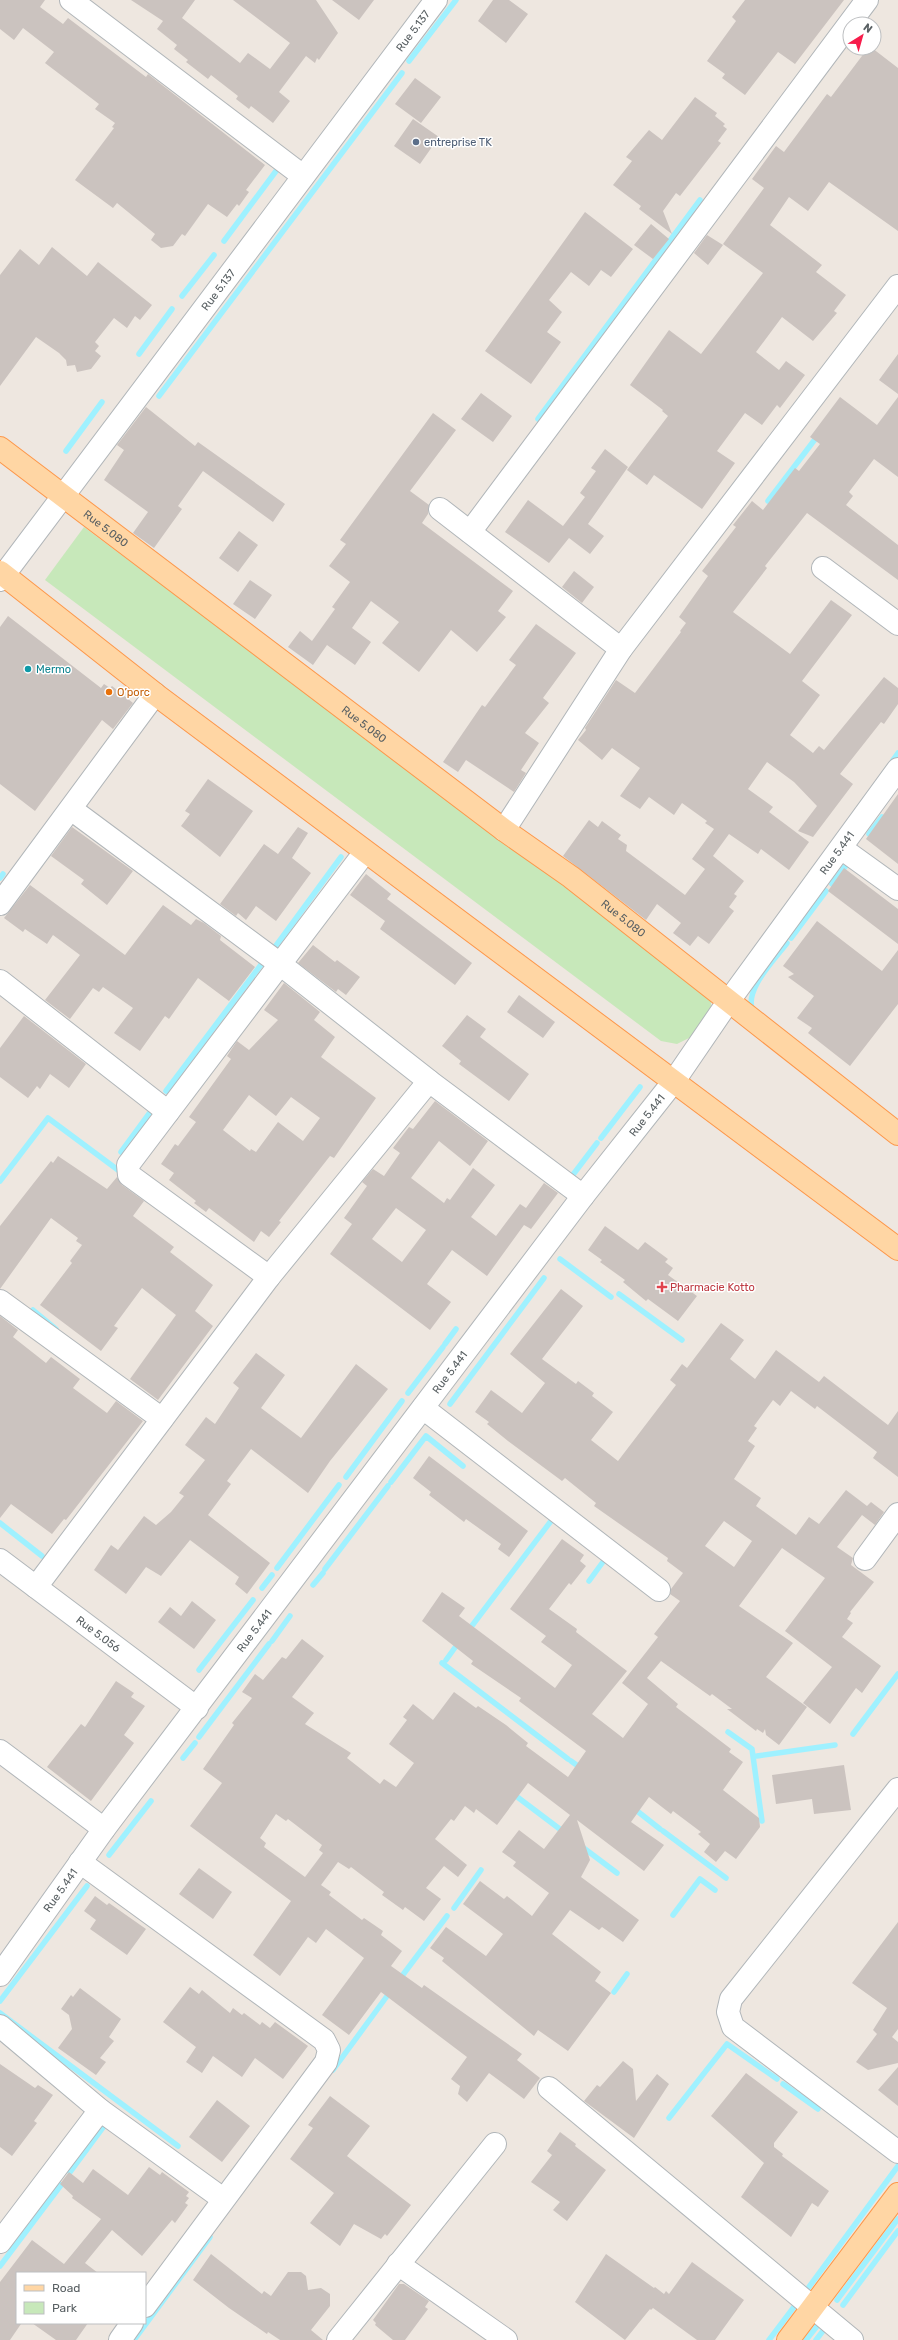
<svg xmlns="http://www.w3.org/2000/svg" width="898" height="2340" font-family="Rubik,sans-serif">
<rect width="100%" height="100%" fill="#eee7e0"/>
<path fill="#c7e8ba" d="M84,527L700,986L711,999V1012L691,1037L677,1044L661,1041L45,580Z"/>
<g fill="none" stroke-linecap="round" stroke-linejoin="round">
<path stroke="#9ff1ff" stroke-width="5.5" d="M409,61L456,0
M224,241L279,167
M182,296L214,255
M139,354L172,309
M159,396L402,73
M538,419L700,200
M66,451L102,402
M768,501L816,438
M893,760L898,753
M869,834L882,817
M0,878L3,874
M832,884L850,860
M791,938L826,891
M275,947L341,857
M753,1011C743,991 775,959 787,943
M166,1091L263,962
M601,1138L640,1087
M121,1152L154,1107
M572,1176L597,1143
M0,1181L48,1118L122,1173
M560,1259L611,1297
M619,1294L682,1340
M33,1310L56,1329
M445,1344L456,1329
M408,1393L443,1347
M450,1404L544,1278
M346,1477L402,1401
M391,1482L426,1436L463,1466
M0,1523L42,1556
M277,1568L339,1485
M325,1569L388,1486
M589,1581L608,1555
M313,1585L323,1573
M262,1588L272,1575
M468,1631L551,1521
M272,1641L290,1616
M446,1660L459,1642
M442,1663L568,1759
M199,1670L253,1600
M728,1732L752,1749L762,1821
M853,1734L898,1674
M199,1737L269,1644
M757,1756L835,1745
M183,1758L195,1743
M571,1761L582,1769
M516,1796L565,1833
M632,1807L660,1829
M663,1831L726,1878
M581,1846L617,1873
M109,1855L151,1801
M454,1908L481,1870
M673,1915L700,1879L715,1890
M399,1980L447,1916
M614,1992L627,1974
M0,2001L87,1886
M0,2013L178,2146
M333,2070L390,1992
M783,2084L818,2109
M669,2118L727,2044L777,2079
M70,2172L104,2126
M0,2266L61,2185
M809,2287L898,2166
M837,2300L898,2219
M843,2305L898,2231
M134,2340L210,2237
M769,2340L797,2303
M806,2340L818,2325
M816,2340L826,2327"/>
</g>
<path fill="#cbc3bf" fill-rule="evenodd" d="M0,0H45L40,7L63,24L68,18L146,77L148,74L265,165L246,190L249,192L239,206L237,204L227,217L208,204L185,236L182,234L173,246L161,248L151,240L155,234L117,203L113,208L75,180L114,128L112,127L115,123L95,109L99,104L45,63L54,52L23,28L14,40L0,29Z
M131,0H195L182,18L240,63L248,53L270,69L290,43L233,0H316L338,33L319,60L317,58L315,63L306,56L279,92L290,101L273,123L251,106L249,109L236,99L238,96L211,75L208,79L186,62L188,60L174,49L177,45L157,29L163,21Z
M332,0H374L359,20Z
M493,0H509L528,14L506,43L478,21Z
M745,0H844L795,64L778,52L745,95L722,78L725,74L707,61L736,21L732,17Z
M868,48H872L898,68V231L829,182L808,211L789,197L770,225L822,265L816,272L846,295L834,311L837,313L813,341L782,317L756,352L779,370L786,361L805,375L780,408L777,405L762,425L745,413L717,451L735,463L702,509L654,475L647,485L627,470L668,416L662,411L663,410L630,385L669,330L701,354L763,273L723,244L764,188L752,179L776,146L784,152L827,94L831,97Z
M415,78L441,97L421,123L395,104Z
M695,97L717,113L715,116L725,124L723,126L727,129L718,141L721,143L680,196L676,193L663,211L672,234L639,209L641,206L613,185L632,161L626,157L649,130L662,140Z
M413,119L439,137L420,164L394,146Z
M585,212L633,249L611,277L601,270L589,286L571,272L549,300L562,312L547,332L561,342L531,384L485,351Z
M651,224L669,239L653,259L634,245Z
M707,235L723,245L708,265L694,253Z
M52,247L87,276L98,262L152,305L140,320L135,316L127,328L114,318L95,342L99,346L95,351L101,356L91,369L77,372L75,365L67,366L66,360L59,353L36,337L0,386V275L20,249L39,265Z
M898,354V394L879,380Z
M481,393L512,416L493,442L461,419Z
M840,397L877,425L898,397V477L874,459L849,492L853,496L846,505L898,545V580L807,513L765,566L767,568L733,612L790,654L831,600L852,615L802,681L820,695L790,735L813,753L819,746L824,750L884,677L898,688V704L884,724L881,722L840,774L853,784L813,837L798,831L817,806L794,782L767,762L748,789L773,807L769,812L809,842L789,870L761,849L758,854L729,834L713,856L744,881L734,894L737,896L729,907L734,911L709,944L698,936L690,946L673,933L681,923L657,904L646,920L563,856L589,820L598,827L602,821L621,835L618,839L627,845L626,851L685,895L705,869L692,859L714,829L705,823L707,821L682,803L674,815L649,797L640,809L620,796L640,768L612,748L602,760L578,740L586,730L585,728L616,680L635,693L681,632L680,631L686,623L679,617L708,576L702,571L736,527L733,525L752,501L763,510L795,468L799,471L820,444L810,437Z
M146,407L195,446L198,442L285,504L273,522L203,471L178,506L182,509L154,548L133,533L148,512L104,480L124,450L117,445Z
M433,413L456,430L410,491L429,505L428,514L422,523L513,591L498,611L506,617L477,652L451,630L419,672L382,643L399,622L371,601L352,628L371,642L355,665L327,645L313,665L288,647L300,631L312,641L335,609L332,607L350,582L329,566L346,544L340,540Z
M605,449L628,467L588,524L604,536L590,554L569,538L549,563L505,532L528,500L563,526L585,497L580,493L596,471L591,468Z
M239,531L258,545L238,572L219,558Z
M574,571L594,587L582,603L562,587Z
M250,580L272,595L255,619L233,604Z
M8,616L101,688L104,684L110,688L112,686L133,703L113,729L102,720L35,811L0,784V627Z
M536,624L576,653L543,698L549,703L525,733L539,743L521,770L526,773L514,792L466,760L458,772L443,762L482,705L485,707L516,665L509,660Z
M208,779L253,811L220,857L181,826L190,814L185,811Z
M898,794V864L866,839Z
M72,827L133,871L107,905L81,884L84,880L51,856Z
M298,827L308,833L292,858L311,873L276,921L256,906L246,920L238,913L236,916L220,904L264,844L278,854Z
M844,868L898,909V944L828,891Z
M366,874L391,894L387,899L472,963L455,985L380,929L385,921L350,895Z
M30,885L125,955L163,905L191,925L196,919L204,923L221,936L220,940L255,967L229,1001L198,978L169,1019L165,1016L140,1051L114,1033L133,1008L103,987L99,992L93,988L70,1019L45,1000L80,955L53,935L47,944L25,929L23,932L4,918Z
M817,921L882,971L898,950V1004L850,1066L808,1033L812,1028L797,1018L814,996L788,977L794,974L783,966Z
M313,945L335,962L337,960L360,977L346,995L338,989L336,992L298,963Z
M284,983L320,1012L314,1020L335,1037L321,1057L376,1098L334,1158L330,1156L279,1221L281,1222L269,1237L261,1231L254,1242L209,1208L206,1212L194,1203L196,1201L169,1180L174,1173L161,1164L175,1144L178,1146L196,1122L189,1117L231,1059L227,1056L237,1041L249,1050L278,1020L264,1010ZM249,1095L276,1116L291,1097L320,1118L303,1141L278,1122L256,1152L251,1149L250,1151L223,1130Z
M519,995L555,1022L543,1038L507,1012Z
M467,1015L486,1029L480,1037L529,1074L509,1101L459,1064L461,1061L442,1046Z
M24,1016L86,1064L69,1088L50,1074L40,1089L37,1086L28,1098L0,1077V1048Z
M435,1101L488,1141L470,1166L439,1141L411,1178L444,1203L447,1198L450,1200L473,1168L495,1185L471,1217L496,1236L520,1204L526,1208L544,1183L558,1193L531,1229L524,1225L487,1276L452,1250L427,1284L451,1302L430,1330L330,1254L352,1224L344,1218L367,1186L362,1182L373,1169L384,1176L400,1153L393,1148L409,1127L413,1129ZM396,1208L426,1230L402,1262L372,1239Z
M58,1156L107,1189L117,1177L122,1185L144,1201L133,1216L174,1247L170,1252L213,1285L195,1311L213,1326L158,1400L130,1379L176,1315L142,1288L114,1326L118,1328L101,1351L40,1305L72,1263L70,1261L82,1245L76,1241L78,1238L51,1218L0,1289V1226L51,1161L53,1163Z
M605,1226L638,1250L645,1242L668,1259L665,1262L673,1268L668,1275L697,1296L678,1321L648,1299L646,1301L623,1282L625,1280L600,1262L602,1260L588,1250Z
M561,1289L583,1306L542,1359L576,1384L578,1381L594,1393L592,1396L613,1412L591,1440L618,1461L676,1385L670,1380L682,1364L687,1368L721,1323L744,1340L730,1359L755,1379L776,1350L819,1382L824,1376L888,1425L898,1411V1477L873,1458L877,1452L817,1406L815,1409L791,1391L780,1406L773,1400L754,1426L757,1428L748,1441L755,1446L734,1479L761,1498L756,1506L796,1535L809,1517L819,1524L846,1490L867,1506L871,1502L884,1512L875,1525L862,1515L837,1547L853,1558L851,1565L874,1582L850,1612L851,1613L847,1619L853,1623L842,1637L881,1666L862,1693L856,1688L830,1724L803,1703L832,1667L785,1631L825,1578L782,1548L739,1606L793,1643L766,1677L807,1707L779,1745L766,1735L765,1729L763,1733L757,1729L756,1731L727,1709H732L712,1694L710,1696L661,1661L647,1678L678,1704L676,1707L731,1749L729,1752L743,1762L723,1790L759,1818L760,1827L736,1859L725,1851L716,1862L704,1852L710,1844L698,1834L701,1832L673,1811L671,1814L649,1797L631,1822L664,1845L644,1871L577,1820L590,1860L581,1877L639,1920L623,1942L602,1927L599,1930L570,1910L552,1934L601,1972L595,1981L611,1993L568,2051L538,2030L534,2036L442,1961L444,1958L430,1948L446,1927L486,1956L503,1934L463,1904L480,1881L504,1899L507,1896L532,1916L549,1893L513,1866L516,1862L502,1852L519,1830L544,1849L570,1815L528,1783L497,1825L476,1809L474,1813L465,1806L454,1821L451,1819L435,1839L467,1865L458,1877L444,1866L426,1888L441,1899L424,1921L405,1907L403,1910L382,1895L384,1892L351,1867L349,1869L338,1862L321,1885L331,1892L329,1895L362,1920L364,1918L383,1931L381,1935L402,1951L391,1966L422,1988L424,1985L522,2054L517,2060L540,2078L524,2099L489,2073L467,2102L458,2094L460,2086L451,2079L467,2057L381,1992L349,2035L322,2015L364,1958L326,1929L316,1943L308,1937L280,1976L253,1955L291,1901L190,1826L222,1783L203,1769L234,1725L232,1723L252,1698L242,1692L255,1674L263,1680L282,1657L286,1659L302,1639L324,1656L292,1697L314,1713L305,1724L351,1753L347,1758L380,1784L384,1779L396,1787L414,1763L389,1744L407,1720L403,1717L413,1704L433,1720L454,1692L476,1708L478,1706L506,1725L528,1743L526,1746L568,1777L586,1751L519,1701L521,1698L471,1664L473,1661L422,1621L442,1592L465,1608L459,1616L555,1688L572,1665L541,1642L546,1636L510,1609L562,1539L584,1555L580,1561L586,1566L571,1585L569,1583L549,1609L577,1629L576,1632L627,1671L592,1714L623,1738L648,1704L622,1683L658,1637L654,1634L680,1601L670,1594L671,1589L683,1573L667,1561L668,1558L594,1506L596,1503L565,1478L562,1481L508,1441L487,1424L489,1422L475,1412L491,1390L522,1413L545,1383L510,1354ZM724,1521L752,1541L734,1567L705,1546ZM276,1814L286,1821L288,1819L322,1845L319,1850L323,1853L305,1877L264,1847L266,1843L260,1838Z
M0,1316L18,1330L13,1337L46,1363L51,1357L80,1379L73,1388L107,1413L116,1401L143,1421L66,1520L64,1519L52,1534L11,1504L0,1518Z
M256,1353L285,1375L261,1408L301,1438L356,1364L388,1389L330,1461L308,1493L251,1449L227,1481L231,1484L208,1515L270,1563L247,1594L235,1584L239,1577L190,1540L161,1576L146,1567L126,1594L94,1570L111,1545L118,1550L144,1516L156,1525L171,1512L184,1496L179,1493L205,1460L185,1445L206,1417L215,1424L239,1388L233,1383Z
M429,1456L528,1531L509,1557L498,1549L501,1544L466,1519L464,1522L429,1495L431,1492L413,1478Z
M192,1601L216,1620L194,1649L158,1622L170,1607L181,1616Z
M116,1681L134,1693L131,1697L145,1706L124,1735L134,1743L91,1801L47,1767L81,1724L85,1727Z
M844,1765L851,1810L814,1814L812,1799L776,1804L772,1775Z
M199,1868L232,1892L213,1919L179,1894Z
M95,1896L107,1905L109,1903L146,1929L127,1955L90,1929L96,1920L84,1911Z
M898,1922V2029L892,2037L898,2042V2063L868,2070L856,2062L877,2034L873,2030L887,2008L852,1983Z
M190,1987L199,1994L202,1990L230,2013L233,2008L242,2015L244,2013L260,2025L262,2022L270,2028L275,2022L308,2046L283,2079L255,2058L242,2077L213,2056L202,2073L186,2062L196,2047L163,2022Z
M80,1988L121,2019L109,2037L114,2041L100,2058L106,2062L96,2075L58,2048L72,2029L69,2015L61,2009L71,1995L73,1997Z
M623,2061L633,2069L636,2101L657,2074L669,2084L634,2138L584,2101L597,2085L600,2087Z
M0,2064L35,2088L38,2085L53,2095L34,2121L37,2123L12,2156L0,2147Z
M898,2067V2106L878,2090Z
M746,2073L798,2112L774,2143V2147L783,2154L782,2156L829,2191L818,2207L812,2203L791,2237L741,2197L764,2163L711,2116Z
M330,2096L370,2126L347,2156L411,2205L387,2236L385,2234L381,2239L354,2224L340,2246L310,2223L334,2193L290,2159L313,2128L308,2125Z
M217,2100L250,2126L222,2162L189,2137Z
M560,2132L576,2144L575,2146L606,2170L567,2221L553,2210L560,2202L531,2182L552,2155L547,2151Z
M149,2167L160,2175L162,2172L189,2192L186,2196L189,2198L185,2203L188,2205L175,2223L172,2220L142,2256L112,2230L85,2263L98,2273H17V2323L21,2324L10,2340H0V2282L32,2240L64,2264L101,2219L72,2198L73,2196L60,2184L69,2172L83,2183L93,2169L128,2195Z
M211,2254L262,2294L264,2291L271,2296L288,2272H301L306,2276L308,2290L321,2288L330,2294V2306L311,2330L323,2340H280L268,2332L267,2334L229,2308L193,2280Z
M606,2254L654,2288L655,2287L664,2294L666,2291L669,2294L692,2262L744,2300L715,2340H697L653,2308L651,2310L650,2309L625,2340L575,2302Z
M399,2284H404L429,2301L425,2307L428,2309L405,2340H393L375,2325L376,2323L373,2320Z
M32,2323H88L76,2340H56Z"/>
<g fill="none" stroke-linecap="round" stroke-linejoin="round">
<defs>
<g id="minor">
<path d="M71,0L303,176"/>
<path d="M440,509L621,649"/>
<path d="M470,532L867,0"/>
<path d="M823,568L898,624"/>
<path id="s1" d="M0,580L436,0"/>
<path d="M71,809L280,964L429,1081L583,1196"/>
<path d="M504,830L621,649L898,286"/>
<path d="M841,848L898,889"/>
<path d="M0,904L155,694"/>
<path d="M0,981L168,1112"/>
<path d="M269,1277L129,1175L128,1165L365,852"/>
<path d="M0,1301L162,1419"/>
<path d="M423,1408L659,1590"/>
<path d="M865,1559L898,1514"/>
<path id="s2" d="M0,1560L197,1708"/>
<path d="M36,1587L269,1277L429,1081"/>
<path d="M0,1751L104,1829"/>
<path d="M898,1789L731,1999L728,2012L733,2027L898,2152"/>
<path d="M80,1862L324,2040L329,2050L326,2062L145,2306"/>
<path id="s3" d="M0,1975L104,1829L583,1196L674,1081L728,1002L898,769"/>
<path d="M0,2026L100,2110L223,2199"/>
<path d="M549,2088L852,2340"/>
<path d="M0,2242L100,2110"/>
<path d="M398,2264L506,2340"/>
<path d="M120,2340L132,2323"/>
<path d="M338,2340L495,2144"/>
</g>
<g id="major">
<path id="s4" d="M0,448L504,830L571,877L898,1134"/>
<path d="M0,572L155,694L898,1249"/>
<path d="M788,2340L898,2194"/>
</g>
</defs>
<use href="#minor" stroke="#b1b6b9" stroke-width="24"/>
<use href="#major" stroke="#fd974a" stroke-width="24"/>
<use href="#minor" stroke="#fff" stroke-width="22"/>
<use href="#major" stroke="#ffd6a4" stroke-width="22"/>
</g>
<circle fill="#5c6f8a" stroke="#fff" stroke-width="1.5" cx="416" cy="142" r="4"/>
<circle fill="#0f9aa8" stroke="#fff" stroke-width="1.5" cx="28" cy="669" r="4"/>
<circle fill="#e8710a" stroke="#fff" stroke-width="1.5" cx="109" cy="692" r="4"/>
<path fill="#e0444e" stroke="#fff" stroke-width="1.5" d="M660 1281h4v4h4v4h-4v4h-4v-4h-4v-4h4z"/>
<g text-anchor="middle" stroke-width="3" stroke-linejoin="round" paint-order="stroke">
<g font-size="11" fill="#596063" stroke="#fff">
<text dy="4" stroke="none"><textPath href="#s1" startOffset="687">Rue 5.137</textPath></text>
<text dy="4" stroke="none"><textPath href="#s1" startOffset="363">Rue 5.137</textPath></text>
<text dy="4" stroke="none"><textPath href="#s4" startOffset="133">Rue 5.080</textPath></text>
<text dy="4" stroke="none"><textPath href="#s4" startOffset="457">Rue 5.080</textPath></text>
<text dy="4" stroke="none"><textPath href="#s3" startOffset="1400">Rue 5.441</textPath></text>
<text dy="4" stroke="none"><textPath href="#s4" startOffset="781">Rue 5.080</textPath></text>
<text dy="4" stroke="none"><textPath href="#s3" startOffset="1076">Rue 5.441</textPath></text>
<text dy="4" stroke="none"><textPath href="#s3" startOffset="752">Rue 5.441</textPath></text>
<text dy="4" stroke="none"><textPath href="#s3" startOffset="428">Rue 5.441</textPath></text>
<text dy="4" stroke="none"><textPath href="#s2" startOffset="123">Rue 5.056</textPath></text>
<text dy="4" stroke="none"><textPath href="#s3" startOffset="104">Rue 5.441</textPath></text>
</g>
<g font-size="11" fill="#4e5e75" stroke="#fff" text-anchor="start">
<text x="424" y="146">entreprise TK</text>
</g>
<g font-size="11" fill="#0d838f" stroke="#fff" text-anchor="start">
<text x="36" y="673">Mermo</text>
</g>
<g font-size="11" fill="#c56008" stroke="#fff" text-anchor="start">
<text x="117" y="696">O’porc</text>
</g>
<g font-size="11" fill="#be3a42" stroke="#fff" text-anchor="start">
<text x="670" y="1291">Pharmacie Kotto</text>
</g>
</g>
<rect x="16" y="2272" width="130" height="52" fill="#ffffff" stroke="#bdbfc1"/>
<rect x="24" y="2285" width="20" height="6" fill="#ffd6a4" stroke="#bdbfc1"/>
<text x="52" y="2292" font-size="12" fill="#596063">Road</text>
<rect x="24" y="2302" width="20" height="12" fill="#c7e8ba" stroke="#bdbfc1"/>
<text x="52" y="2312" font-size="12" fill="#596063">Park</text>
<g transform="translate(862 36) rotate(37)"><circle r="19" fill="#ffffff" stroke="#bdbfc1"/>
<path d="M0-3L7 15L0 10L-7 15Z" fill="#f71c4b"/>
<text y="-6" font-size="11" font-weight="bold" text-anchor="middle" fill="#596063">N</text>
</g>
</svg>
